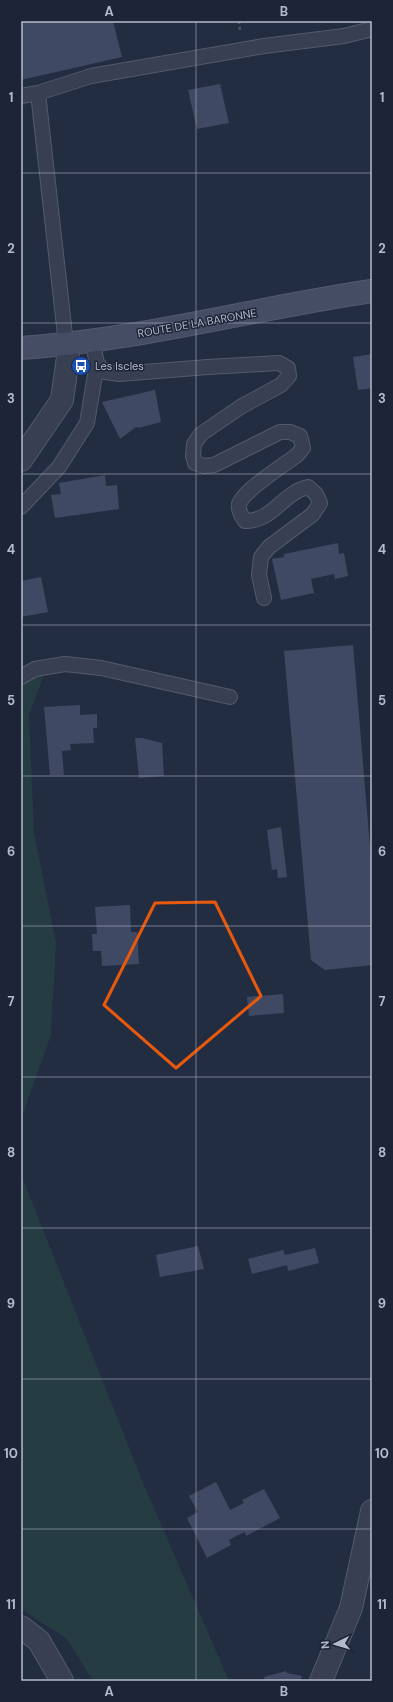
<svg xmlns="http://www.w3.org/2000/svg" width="393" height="1702" font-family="'DM Sans',sans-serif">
<rect width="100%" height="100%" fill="#232d42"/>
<path fill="#253c43" d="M45,672L29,715L34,833L56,943L51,1035L21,1119V684Z
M21,1174L143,1483L229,1681H93L67,1639L21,1609Z"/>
<path fill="#404963" d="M21,21H113L122,57L21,80Z
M220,84L229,123L197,129L188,90Z
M372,354V388L358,390L353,357Z
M155,390L161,422L138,428L136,427L120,439L102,402Z
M105,475L106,486L117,485L119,509L55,518L51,495L61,494L59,483Z
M338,543L339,554L344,553L348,576L335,579L334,574L311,579L314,593L281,600L272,559L284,557V554Z
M41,577L48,612L21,617V581Z
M353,645L372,870V965L325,970L311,960L284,651Z
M80,705V715L97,714V728H93L94,743L70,744L71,750L62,751L64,775H50L44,707Z
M135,738H142L162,743L164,776L139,778Z
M281,827L287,877L278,878L277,869L272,870L267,830Z
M130,905L131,932H137L139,964L102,966L101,951H93L92,934H97L95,907Z
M283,994L284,1013L249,1016L247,997Z
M198,1246L204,1269L160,1277L156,1255Z
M315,1248L319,1263L288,1271L287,1265L252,1274L248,1259L283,1250L285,1255Z
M216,1482L230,1510L244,1503L242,1500L264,1489L280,1518L246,1536L245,1532L238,1535L229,1540L231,1545L207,1558L187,1518L198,1512L189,1496Z
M286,1671L287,1673L302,1676L300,1681H265L264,1677Z"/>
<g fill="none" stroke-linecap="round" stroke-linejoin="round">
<defs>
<path id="service" d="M38,93L66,344
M21,96L38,93L91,76L264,46L344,36L372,29
M92,341L97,363L105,372L119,374L208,367L279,363L288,368L289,376L281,385L242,406L201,434L194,444L193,456L195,463L204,466L214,465L280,432H290L300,436L303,448L297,455C284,465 244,490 239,504C238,510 242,517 245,521C274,521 282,493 308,487L316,494L320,503L313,514L269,547L261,557L259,575L264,598
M21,507L59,467L87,423L97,363
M21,677L35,669L65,664L101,668L230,697"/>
<path id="minor" d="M21,460L62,400L68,357L66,344
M21,1627L39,1641L62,1681
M321,1681L351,1608L372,1511"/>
<path id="secondary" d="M21,348C140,340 255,308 372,291"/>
</defs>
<use href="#service" stroke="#535a6c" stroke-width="16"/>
<use href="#minor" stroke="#535a6c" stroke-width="24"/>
<use href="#secondary" stroke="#535a6c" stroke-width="24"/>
<path stroke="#445960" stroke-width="2.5" stroke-dasharray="3 3" stroke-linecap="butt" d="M239,21L240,32"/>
<use href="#service" stroke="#383f52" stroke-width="14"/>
<use href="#minor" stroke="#383f52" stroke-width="22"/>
<use href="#secondary" stroke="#454d65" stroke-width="22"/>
</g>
<path fill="none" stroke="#e8590c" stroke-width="3" stroke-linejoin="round" d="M215,902L261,996L176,1068L104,1005L155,903Z"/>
<path fill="none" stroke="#b5bbcc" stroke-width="1" stroke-opacity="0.55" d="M196,21V1681M21,173H372M21,323H372M21,474H372M21,625H372M21,776H372M21,926H372M21,1077H372M21,1228H372M21,1379H372M21,1529H372"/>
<defs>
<symbol id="bus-disc" viewBox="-11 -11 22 22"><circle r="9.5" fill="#1a4fb4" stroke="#1d2437"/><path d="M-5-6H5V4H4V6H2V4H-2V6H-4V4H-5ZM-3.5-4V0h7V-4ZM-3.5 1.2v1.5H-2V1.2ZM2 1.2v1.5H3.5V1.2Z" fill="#fff"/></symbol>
</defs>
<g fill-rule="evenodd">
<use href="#bus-disc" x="70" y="355" width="22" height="22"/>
</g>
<g text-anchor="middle" stroke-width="3" stroke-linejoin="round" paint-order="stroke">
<g font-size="11" fill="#b5bbcc" stroke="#1d2437">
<text transform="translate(197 323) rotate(-10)" y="4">ROUTE DE LA BARONNE</text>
</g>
<g font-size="11" fill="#b5bbcc" stroke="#1d2437" text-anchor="start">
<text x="95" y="370">Les Iscles</text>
</g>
</g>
<rect width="393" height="1702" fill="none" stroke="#1d2437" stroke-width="44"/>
<g transform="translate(335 1644) rotate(265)" stroke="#1d2437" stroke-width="3" paint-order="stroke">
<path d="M0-3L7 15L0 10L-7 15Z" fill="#b5bbcc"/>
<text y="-6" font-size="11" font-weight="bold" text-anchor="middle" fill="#b5bbcc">N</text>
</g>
<rect x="22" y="22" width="349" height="1658" fill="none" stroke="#b5bbcc" stroke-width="1.5"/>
<g font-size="13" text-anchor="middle" font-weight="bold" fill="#b5bbcc">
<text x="109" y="16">A</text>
<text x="284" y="16">B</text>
<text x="11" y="102">1</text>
<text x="382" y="102">1</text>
<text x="11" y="253">2</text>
<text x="382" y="253">2</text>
<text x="11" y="403">3</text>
<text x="382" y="403">3</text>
<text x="11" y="554">4</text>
<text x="382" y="554">4</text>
<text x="11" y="705">5</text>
<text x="382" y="705">5</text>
<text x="11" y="856">6</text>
<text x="382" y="856">6</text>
<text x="11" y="1006">7</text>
<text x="382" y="1006">7</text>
<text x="11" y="1157">8</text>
<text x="382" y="1157">8</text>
<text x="11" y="1308">9</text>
<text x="382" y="1308">9</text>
<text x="11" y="1458">10</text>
<text x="382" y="1458">10</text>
<text x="11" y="1609">11</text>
<text x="382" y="1609">11</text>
<text x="109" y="1696">A</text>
<text x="284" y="1696">B</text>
</g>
</svg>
